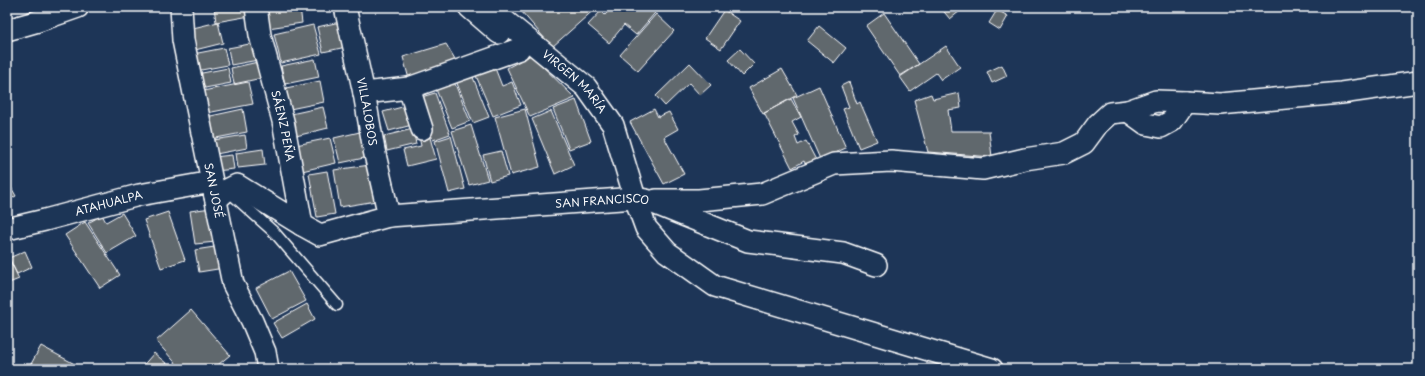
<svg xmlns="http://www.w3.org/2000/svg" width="1425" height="376" font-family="'Playpen Sans',sans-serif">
<rect width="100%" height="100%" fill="#1d3557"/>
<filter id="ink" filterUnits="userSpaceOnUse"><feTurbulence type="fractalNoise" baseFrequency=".025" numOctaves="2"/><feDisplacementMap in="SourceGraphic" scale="8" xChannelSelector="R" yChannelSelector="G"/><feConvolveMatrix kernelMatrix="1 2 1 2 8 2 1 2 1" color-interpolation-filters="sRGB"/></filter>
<g filter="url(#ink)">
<path fill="#61676d" stroke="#fff" d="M214,7H249L250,16L216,22Z
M265,7H300L302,23L268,28Z
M350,7H373L351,11Z
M526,7H597L552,47L521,11Z
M612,7H660L636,35L624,25L609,43L588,25L601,11L605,15Z
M940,7H957L960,11L950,19Z
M724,10L740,21L721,49L705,38Z
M997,10L1008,16L1000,30L989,23Z
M884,13L919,64L900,76L866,26Z
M656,14L674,31L638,71L620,55Z
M218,22L223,43L195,50L189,29Z
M340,22L346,47L323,52L317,27Z
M313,25L321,54L281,63L274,34Z
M819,26L846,48L834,63L807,41Z
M255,43L258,60L231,65L228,48Z
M446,44L458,64L409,79L403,57Z
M946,46L960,67L941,80L936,73L910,91L900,77Z
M224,48L228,65L196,71L193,54Z
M740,49L754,64L742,76L728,60Z
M531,55L575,98L530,117L507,68Z
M315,59L319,77L285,84L281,66Z
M258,62L262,78L234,84L231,68Z
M493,63L502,86L512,82L521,105L493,116L474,71Z
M690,63L711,85L700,95L689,83L665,106L656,96Z
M1002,65L1007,76L992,83L987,72Z
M228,68L231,83L200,89L197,74Z
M782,69L797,95L763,114L749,88Z
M470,70L489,117L473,123L454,76Z
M453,79L470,121L452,128L435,87Z
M320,81L324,102L290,109L286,88Z
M248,82L253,104L207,113L203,91Z
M849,82L857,104L860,102L877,141L859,148L843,109L849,107L841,86Z
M819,86L846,148L820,159L793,98Z
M435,93L450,134L433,140L418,98Z
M959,93L961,108L948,110L951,131H989L992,157L928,152L914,100L931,94L933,99Z
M791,99L801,117L792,122L799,135L795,137L798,145L806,141L816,160L806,165L804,161L792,168L764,113Z
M576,100L591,141L569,149L553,109Z
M406,106L412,125L389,131L383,112Z
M323,107L328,128L296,136L291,114Z
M243,109L247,132L211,139L206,117Z
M525,109L540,167L511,175L495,117Z
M654,109L658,117L669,112L678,129L664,137L684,174L664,184L630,122Z
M551,111L574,165L555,174L532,119Z
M471,125L488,180L469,185L452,131Z
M413,129L416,144L387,151L384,136Z
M364,131L369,157L340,163L334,138Z
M429,134L436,159L407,166L403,150L421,146L419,136Z
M245,135L247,148L216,154L214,140Z
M451,136L465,189L449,193L435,141Z
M330,138L336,163L302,171L296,145Z
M263,149L265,165L238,168L236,153Z
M501,151L508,176L490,181L483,155Z
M232,155L234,169L216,171L214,157Z
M370,165L376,201L340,207L334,170Z
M327,171L335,214L317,217L309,174Z
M7,180L16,196L7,201Z
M211,208L216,242L195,244L190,211Z
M168,212L185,260L161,268L144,220Z
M122,213L136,236L107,253L88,223L102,215L106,222Z
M85,222L120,275L100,288L65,235Z
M221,246L224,268L199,272L195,250Z
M25,251L32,267L17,274L9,258Z
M7,254L19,279L9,283L7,279Z
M289,271L306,301L272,319L256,288Z
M307,304L315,319L282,338L273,323Z
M191,310L230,355L213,369H181L156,341Z
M41,346L84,369H39L31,364Z
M154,353L173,369H140Z"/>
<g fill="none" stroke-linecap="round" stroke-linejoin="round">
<defs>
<path id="lane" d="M227,190L275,233L337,305"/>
<g id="street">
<path id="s1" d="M181,7L183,40L233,284L252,321L265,352L268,369"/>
<path id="s2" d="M256,7L260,35L283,121L302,225L320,235L389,216L635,198L646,200L748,241L843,253L876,265"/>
<path id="s3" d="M345,7L364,93L374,150L389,216"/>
<path d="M469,7L499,33"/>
<path id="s4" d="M490,7L493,11L586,87L613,125L635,198L646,228L667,252L715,286L992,369"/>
<path d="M7,30L35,22L78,7"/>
<path d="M409,88L422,129"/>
<path d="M364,93L409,88L519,49"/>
<path d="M1128,111L1156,101L1185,102"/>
<path d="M656,200H699L762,194L834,164L891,161L983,169L1025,159L1064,153L1084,143L1098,124L1110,113L1128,111L1146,124L1161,127L1172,121L1185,102L1220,104L1341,93L1418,82"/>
<path id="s5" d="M7,229L45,220L139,195L212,182L216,200L227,190L237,185L302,225"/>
</g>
</defs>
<use href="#lane" stroke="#fff" stroke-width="13"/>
<use href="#street" stroke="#fff" stroke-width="24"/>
<use href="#lane" stroke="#1d3557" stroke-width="10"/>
<use href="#street" stroke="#1d3557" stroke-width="21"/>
</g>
</g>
<g text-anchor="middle" stroke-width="3" stroke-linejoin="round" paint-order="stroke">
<g font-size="11" fill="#fff" stroke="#1d3557">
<text dy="4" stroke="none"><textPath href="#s4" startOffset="113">VIRGEN MARÍA</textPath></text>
<text dy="4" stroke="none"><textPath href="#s3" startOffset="107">VILLALOBOS</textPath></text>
<text dy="4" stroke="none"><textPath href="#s2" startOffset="122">SÁENZ PEÑA</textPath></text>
<text dy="4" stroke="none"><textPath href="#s1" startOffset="187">SAN JOSÉ</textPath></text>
<text dy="4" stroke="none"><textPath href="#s5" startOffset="105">ATAHUALPA</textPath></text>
<text dy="4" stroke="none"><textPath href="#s2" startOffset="529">SAN FRANCISCO</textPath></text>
</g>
</g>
<rect width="1425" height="376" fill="none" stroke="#1d3557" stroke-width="24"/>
<rect x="12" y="12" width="1401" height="352" fill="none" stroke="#fff" stroke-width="1.5" filter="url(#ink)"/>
</svg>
